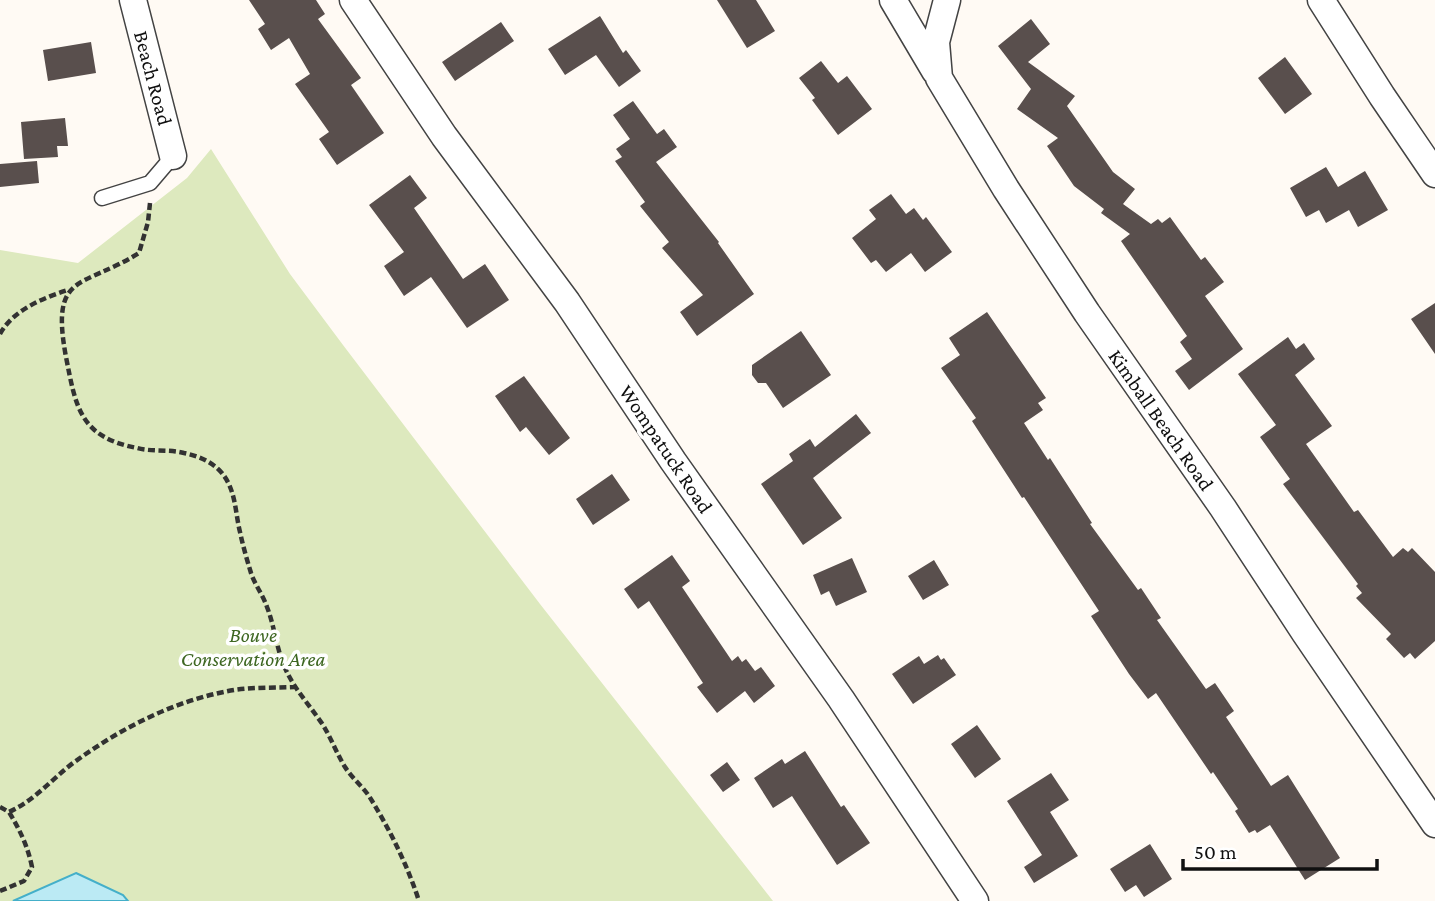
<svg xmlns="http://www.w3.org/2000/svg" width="1435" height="901" font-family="'Crimson Pro',serif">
<rect width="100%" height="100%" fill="#fffaf4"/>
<path fill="#dde9be" d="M211,149L290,274L343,345L540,604L773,901H128L122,895L76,873L13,901H0V250L78,263L187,178Z"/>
<path fill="#bbeaf4" stroke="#44afc9" stroke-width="2" d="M76,873L123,895L128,901H13Z"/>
<path fill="#594f4d" d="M249,0H316L325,14L318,19L361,78L351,85L384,133L337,165L319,139L329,132L295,84L310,74L289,38L271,50L258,29L265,24Z
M717,0H756L775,31L747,48Z
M600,16L623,53L626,50L641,71L619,87L596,55L565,75L548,49Z
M1031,19L1050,44L1028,62L1075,96L1067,106L1113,172L1135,189L1123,204L1151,224L1158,219L1162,223L1170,217L1201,260L1205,257L1224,282L1205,296L1243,349L1189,390L1175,371L1192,359L1180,342L1187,336L1121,241L1130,234L1101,213L1104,209L1074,186L1047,146L1058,138L1017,109L1031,89L998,46Z
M501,22L514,41L455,81L442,62Z
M91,42L96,73L48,81L43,50Z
M1285,57L1312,94L1285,114L1258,78Z
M821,61L838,83L847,76L872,109L838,135L812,100L815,98L799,78Z
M633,101L657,134L664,129L677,147L656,162L719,242L718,243L754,294L697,336L680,312L703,295L662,248L669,242L640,206L645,202L615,161L622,157L616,149L630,139L613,115Z
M65,118L68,146H57L58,157L24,159L21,122Z
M37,161L39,183L0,187V164Z
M1326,167L1338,187L1365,171L1388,210L1358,227L1349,210L1326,223L1319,210L1306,217L1290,188Z
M410,175L427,198L414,208L463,279L485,264L509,300L467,328L431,277L404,296L384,266L404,252L369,205Z
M891,194L906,214L914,208L923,220L926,217L952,252L925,272L911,253L886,272L876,260L871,263L852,238L876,219L869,210Z
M1435,303V354L1411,319Z
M987,312L1046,398L1038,403L1043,410L1024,423L1048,460L1050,458L1092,523L1090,524L1138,590L1141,588L1161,618L1157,620L1206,689L1215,683L1234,711L1226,717L1271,786L1288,775L1340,858L1305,880L1270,825L1257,833L1255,830L1249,833L1235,811L1238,809L1213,772L1211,774L1156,693L1148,699L1129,674L1091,616L1099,611L1024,497L1022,498L972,421L976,418L941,368L960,355L949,338Z
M801,331L831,375L783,408L766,383H758L752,375V365Z
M1288,337L1296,349L1304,343L1315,359L1295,375L1332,426L1306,444L1354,512L1358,510L1393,557L1403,548L1408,552L1412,548L1435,572V641L1415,659L1410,653L1404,658L1386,639L1391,634L1356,598L1362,593L1356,586L1358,584L1283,484L1290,479L1260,437L1276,425L1238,374Z
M524,376L570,438L549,455L526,427L520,432L495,396Z
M856,414L871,433L813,478L842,518L803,545L761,484L793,461L789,454L810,439L815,447Z
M612,474L630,500L593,525L576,499Z
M672,555L690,581L682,587L732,661L738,656L742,662L746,659L755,671L761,667L775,686L754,703L745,691L717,713L697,687L703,683L649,601L638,609L624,589Z
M852,558L867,592L836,606L829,591L821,595L813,575Z
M934,560L949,585L923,600L908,576Z
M938,655L941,660L944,658L956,675L913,704L892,674L919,656L924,664Z
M977,725L1001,759L975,778L951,744Z
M805,751L841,807L844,805L870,843L837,865L792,796L773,808L754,778L782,759L785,764Z
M727,762L740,780L723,792L710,775Z
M1051,773L1069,800L1050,812L1078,856L1034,883L1024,867L1042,855L1007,801Z
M1150,844L1172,879L1144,897L1136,885L1125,892L1110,869Z"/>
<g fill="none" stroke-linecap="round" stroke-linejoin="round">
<defs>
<path id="lane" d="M102,198L150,183L173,156"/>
<path id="street" d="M133,0L173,156
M353,0L444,136L567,302L673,461L841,699L975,901
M893,0L935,71
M947,0L936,42L939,78L1006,189L1087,313L1223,508L1305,633L1435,824
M1321,0L1382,96L1435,174"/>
</defs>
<use href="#lane" stroke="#434343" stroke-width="17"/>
<use href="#street" stroke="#434343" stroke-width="29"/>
<path stroke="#323232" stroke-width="4.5" stroke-dasharray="7 3.5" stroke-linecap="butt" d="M150,203L148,222L139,253C82,289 50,271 66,357C76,408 80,437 137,448C152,452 168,449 184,453C198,456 211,461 221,472C236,489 235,512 240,532C243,546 247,560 251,573C255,585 263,595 267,607C274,625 276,645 283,663C292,687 309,704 323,725C331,738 337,754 345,767C352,778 362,786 369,796C389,828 407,864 419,901
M0,334C13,310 43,298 68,290
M0,807L9,812C35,800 51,780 73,763C121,728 175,700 234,690C254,687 274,688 294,687
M0,891L24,881L32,867C28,847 20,830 9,812"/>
<use href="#lane" stroke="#fff" stroke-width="14"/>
<use href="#street" stroke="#fff" stroke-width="26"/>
</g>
<g text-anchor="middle" stroke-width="7" stroke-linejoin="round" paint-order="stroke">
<g font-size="21" fill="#101010" stroke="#fff">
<text transform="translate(153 78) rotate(75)" y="7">Beach Road</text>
<text transform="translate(1161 420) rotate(55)" y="7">Kimball Beach Road</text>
<text transform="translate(666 449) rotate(56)" y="7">Wompatuck Road</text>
</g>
<g font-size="21" font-style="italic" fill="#3e6722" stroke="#fff">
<text x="253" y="642">Bouve<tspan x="253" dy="24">Conservation Area</tspan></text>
</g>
</g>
<path d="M1183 859v10h194v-10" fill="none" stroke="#101010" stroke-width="3.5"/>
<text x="1194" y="859" font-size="21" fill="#101010" stroke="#ffffff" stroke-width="5" paint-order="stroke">50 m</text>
</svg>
